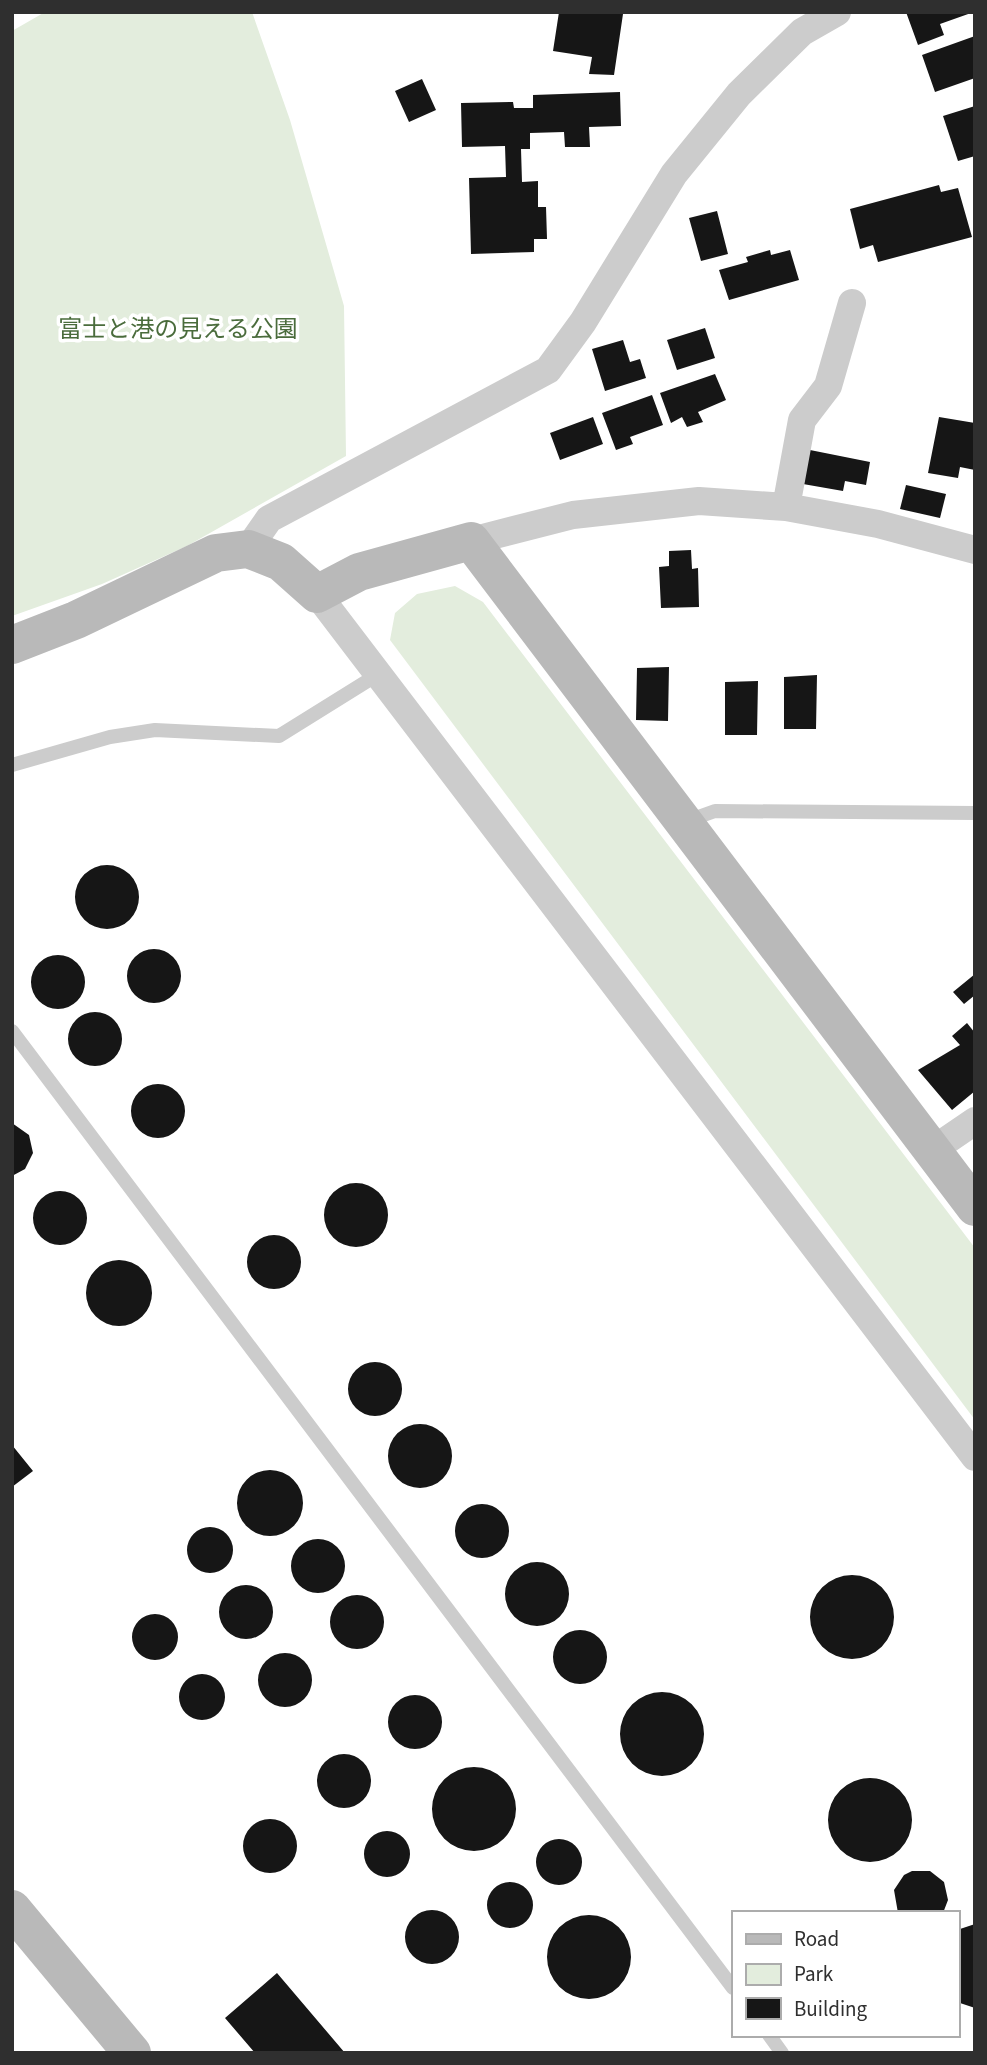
<svg xmlns="http://www.w3.org/2000/svg" width="987" height="2065" font-family="'Source Sans 3','Noto Sans JP',sans-serif">
<rect width="100%" height="100%" fill="#fff"/>
<path fill="#e3eddd" d="M45,12H252L290,120L344,306L346,456L187,546L102,584L12,616V31Z
M455,586L483,602L975,1248V1420L390,640L395,613L417,594Z"/>
<path fill="#161616" d="M559,12L623,14L614,75L589,74L592,57L553,51Z
M906,12H971V13L940,24L944,35L918,45Z
M975,36V78L935,92L922,55Z
M422,79L436,110L409,122L395,91Z
M620,92L621,126L589,127L590,147H565L564,132L530,133V149H521L522,182L538,181V207H546L547,239H534V252L471,254L469,178L506,177L505,146L462,147L461,103L513,102L514,108H533V95Z
M975,106V156L958,161L943,116Z
M939,185L941,192L958,188L972,237L878,262L873,245L860,249L850,209Z
M717,211L728,254L701,261L689,218Z
M770,250L771,255L790,250L799,280L729,300L719,270L748,262L746,257Z
M705,328L715,358L677,370L667,340Z
M623,340L630,362L640,359L646,378L605,391L592,349Z
M715,374L726,400L698,412L703,422L687,427L682,417L671,423L660,393Z
M652,395L663,425L630,437L633,444L616,450L602,413Z
M593,417L603,444L560,460L550,433Z
M939,417L975,423V470L960,467L958,478L928,473Z
M810,450L870,462L866,485L845,481L843,491L803,484Z
M906,485L946,494L940,518L900,509Z
M691,550L692,569L698,568L699,607L661,608L659,567L669,566V551Z
M669,667L668,721L636,720L637,668Z
M817,675L816,729H784V677Z
M758,681L757,735H725V682Z
M75 897a32 32 0 1 1 64 0a32 32 0 1 1-64 0Z
M127 976a27 27 0 1 1 54 0a27 27 0 1 1-54 0Z
M31 982a27 27 0 1 1 54 0a27 27 0 1 1-54 0Z
M975,974V995L964,1004L953,992Z
M68 1039a27 27 0 1 1 54 0a27 27 0 1 1-54 0Z
M967,1023L975,1033V1091L952,1110L918,1070L960,1045L952,1036Z
M131 1111a27 27 0 1 1 54 0a27 27 0 1 1-54 0Z
M12,1123L29,1135L33,1153L25,1169L12,1176Z
M324 1215a32 32 0 1 1 64 0a32 32 0 1 1-64 0Z
M33 1218a27 27 0 1 1 54 0a27 27 0 1 1-54 0Z
M247 1262a27 27 0 1 1 54 0a27 27 0 1 1-54 0Z
M86 1293a33 33 0 1 1 66 0a33 33 0 1 1-66 0Z
M348 1389a27 27 0 1 1 54 0a27 27 0 1 1-54 0Z
M388 1456a32 32 0 1 1 64 0a32 32 0 1 1-64 0Z
M12,1445L33,1471L12,1487Z
M237 1503a33 33 0 1 1 66 0a33 33 0 1 1-66 0Z
M455 1531a27 27 0 1 1 54 0a27 27 0 1 1-54 0Z
M187 1550a23 23 0 1 1 46 0a23 23 0 1 1-46 0Z
M291 1566a27 27 0 1 1 54 0a27 27 0 1 1-54 0Z
M505 1594a32 32 0 1 1 64 0a32 32 0 1 1-64 0Z
M810 1617a42 42 0 1 1 84 0a42 42 0 1 1-84 0Z
M219 1612a27 27 0 1 1 54 0a27 27 0 1 1-54 0Z
M330 1622a27 27 0 1 1 54 0a27 27 0 1 1-54 0Z
M132 1637a23 23 0 1 1 46 0a23 23 0 1 1-46 0Z
M553 1657a27 27 0 1 1 54 0a27 27 0 1 1-54 0Z
M258 1680a27 27 0 1 1 54 0a27 27 0 1 1-54 0Z
M179 1697a23 23 0 1 1 46 0a23 23 0 1 1-46 0Z
M620 1734a42 42 0 1 1 84 0a42 42 0 1 1-84 0Z
M388 1722a27 27 0 1 1 54 0a27 27 0 1 1-54 0Z
M317 1781a27 27 0 1 1 54 0a27 27 0 1 1-54 0Z
M432 1809a42 42 0 1 1 84 0a42 42 0 1 1-84 0Z
M828 1820a42 42 0 1 1 84 0a42 42 0 1 1-84 0Z
M243 1846a27 27 0 1 1 54 0a27 27 0 1 1-54 0Z
M364 1854a23 23 0 1 1 46 0a23 23 0 1 1-46 0Z
M536 1862a23 23 0 1 1 46 0a23 23 0 1 1-46 0Z
M912,1871H930L944,1882L948,1900L943,1913H898L894,1890L904,1875Z
M487 1905a23 23 0 1 1 46 0a23 23 0 1 1-46 0Z
M405 1937a27 27 0 1 1 54 0a27 27 0 1 1-54 0Z
M547 1957a42 42 0 1 1 84 0a42 42 0 1 1-84 0Z
M975,1924V2008L957,2002V1930Z
M277,1973L345,2053H255L225,2018Z"/>
<g fill="none" stroke-linecap="round" stroke-linejoin="round">
<path stroke="#ccc" stroke-width="14" d="M12,765L110,737L155,730L279,736L377,675
M687,821L715,811L975,813
M12,1031L733,1988
M769,2035L782,2053"/>
<path stroke="#ccc" stroke-width="28" d="M786,507L802,420L828,386L852,303
M471,541L573,515L699,501L786,507L878,524L975,550
M248,549L269,519L548,370L583,322L674,174L739,94L802,32L837,12
M317,594L975,1457
M931,1151L975,1121"/>
<path stroke="#b9b9b9" stroke-width="38" d="M12,645L76,620L216,553L248,549L281,562L317,594L359,572L471,541L975,1207
M12,1909L132,2053"/>
</g>
<g text-anchor="middle" stroke-width="7" stroke-linejoin="round" paint-order="stroke">
<g font-size="24" fill="#4a6c3c" stroke="#fff">
<text x="178" y="337">富士と港の見える公園</text>
</g>
</g>
<rect width="987" height="2065" fill="none" stroke="#2f2f2f" stroke-width="28"/>
<rect x="732" y="1911" width="228" height="126" fill="#ffffff" stroke="#acacac" stroke-width="2"/>
<rect x="746" y="1934" width="35" height="10" fill="#b9b9b9" stroke="#acacac" stroke-width="2"/>
<text x="794" y="1946" font-size="21" fill="#2f2f2f">Road</text>
<rect x="746" y="1964" width="35" height="21" fill="#e3eddd" stroke="#acacac" stroke-width="2"/>
<text x="794" y="1981" font-size="21" fill="#2f2f2f">Park</text>
<rect x="746" y="1998" width="35" height="21" fill="#161616" stroke="#acacac" stroke-width="2"/>
<text x="794" y="2016" font-size="21" fill="#2f2f2f">Building</text>
</svg>
